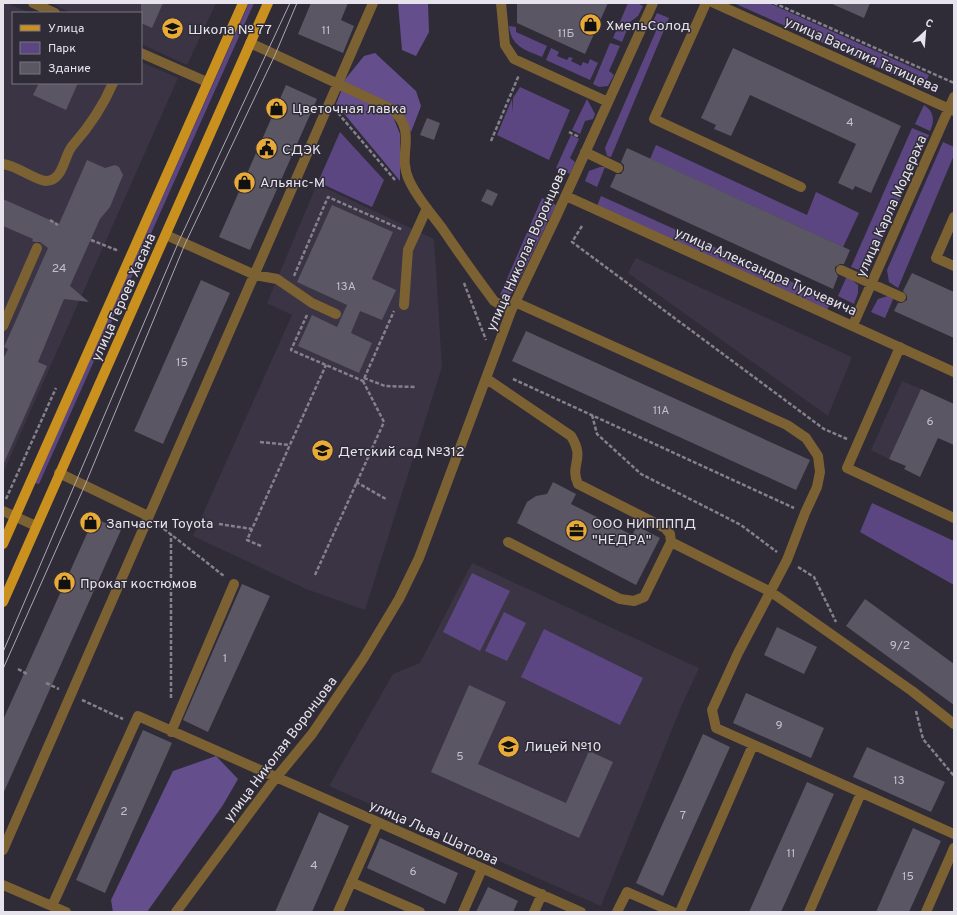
<svg xmlns="http://www.w3.org/2000/svg" width="957" height="915" font-family="Overpass,sans-serif">
<rect width="100%" height="100%" fill="#2f2c38"/>
<path fill="#3a3445" d="M3,3H7L30,13H13V83H141V62L178,78L3,473Z
M50,3H216L187,65L141,44V13H72Z
M317,184L434,239L442,367L365,610L306,589L193,536L292,315L267,303Z
M636,258L852,357L828,416L628,273Z
M902,381L921,389L889,459L871,450Z
M472,563L699,668L681,707L601,906L329,786L393,674L420,663Z"/>
<path fill="#5c4682" d="M249,3H254L39,484L35,483Z
M628,3H637L643,6L638,16L630,22L622,42L613,38Z
M734,3H769L929,75L923,88Z
M657,13L669,18L611,157L607,156L605,148L656,31L652,23Z
M509,26L516,27V32L547,46L542,57C526,50 511,47 509,26Z
M610,43L620,46L609,71L614,75L608,86L599,87L593,84Z
M551,48L559,52L557,56L567,60L569,57L573,58L571,61L581,66L583,62L588,64L590,59L598,63L590,80L546,60Z
M520,87L570,110L549,160L497,135L512,99L513,113V98Z
M587,99L595,114L593,119L585,121L580,134L572,130Z
M924,105C934,112 935,120 930,131L915,124Z
M912,128L929,135L871,263L865,270H859L851,267Z
M340,132L384,180L372,207L318,182Z
M571,135L579,139L570,158L575,162L570,174L556,168Z
M943,142L954,147V155L898,288L889,282L887,270Z
M656,145L807,215L816,192L859,213L843,247L650,159Z
M600,167H605L597,187L585,181L589,171Z
M601,196L832,300L827,310L597,206Z
M542,198L556,205L514,291L509,296L500,295Z
M847,276L858,285V293L854,304L838,296Z
M888,296L894,297L885,318L871,312L878,299Z
M872,503L954,541V585L860,532Z
M472,573L510,591L480,651L443,632Z
M504,612L526,623L507,661L485,651Z
M544,629L643,678L620,725L521,677Z"/>
<path fill="#644e8c" d="M398,3H428L429,32L416,56L402,50Z
M375,53L416,91L421,106L411,132L399,112L343,82L364,56Z
M342,89L392,114L400,134V181L336,104Z
M216,756L238,779L223,805L147,912H113L111,900L173,771Z"/>
<path fill="#5a5664" d="M141,3H163L152,28L141,23Z
M311,3H348L341,20L354,26L343,53L298,34Z
M517,3H608L585,54L517,23Z
M830,3H870L864,18Z
M733,48L901,126L871,193L855,186L853,190L838,183L856,144L750,95L731,136L714,129L716,125L701,118Z
M39,83H78L66,110L33,95Z
M286,85L317,99L250,250L219,237Z
M427,118L440,123L434,140L420,135Z
M627,148L850,250L844,264H840L835,267V271L838,276L833,289L610,187L616,174H621L624,170V165L621,162Z
M87,160L105,168L115,165L119,167L123,175L110,207L100,219L70,286L89,302L64,299L38,362L47,366L3,465V359L8,349L4,347L48,248L40,242H35L32,241L33,239L3,226V199L59,224Z
M487,189L498,194L492,206L481,201Z
M332,205L393,232L372,279L396,290L382,320L360,311L351,333L372,343L359,373L298,346L312,315L337,327L347,305L297,282Z
M912,273L954,292V338L894,311L898,303H902L907,300V296L903,291Z
M201,280L230,293L163,444L134,431Z
M526,331L810,460L796,490L512,361Z
M921,389L954,404V445L938,438L920,477L904,469L906,466L889,459Z
M553,482L576,494L571,504L632,535L637,526L660,538L636,585L517,523L527,502L536,496L547,494Z
M94,518L121,530L3,794V720Z
M242,584L270,596L208,732L183,720Z
M865,599L954,664V705L846,626Z
M777,627L817,647L804,674L764,655Z
M469,685L506,702L478,764L566,803L589,751L613,762L579,838L431,772Z
M746,693L824,728L811,758L733,723Z
M143,730L172,743L105,893L76,880Z
M703,734L730,747L663,896L636,883Z
M867,747L945,782L931,812L853,777Z
M807,782L834,794L781,912H749Z
M319,812L349,826L341,845L312,912H275Z
M913,828L941,841L909,912H876Z
M380,838L458,873L445,904L367,868Z
M488,887L518,901L513,912H476Z"/>
<g fill="none" stroke-linecap="round" stroke-linejoin="round">
<path stroke="#84818b" stroke-width="2.5" stroke-dasharray="4 2" stroke-linecap="butt" d="M774,3L954,83
M338,113L395,180
M569,132L579,137
M491,141L519,75
M50,220L58,225
M582,226L572,242L824,429L847,439
M91,240L119,251
M294,276L328,197L403,230
M464,283L486,340
M307,315L291,350L363,381L394,311
M364,378L385,386L415,387
M513,379L794,508
M592,415L597,434L641,474L741,525L777,552
M260,442L290,445
M356,482L386,499
M6,499L56,388
M219,524L252,529
M159,525L224,576
M261,546L247,540L326,365
M798,567L814,577L836,622
M315,575L384,422L363,381
M18,669L27,674
M46,683L59,689
M171,698V534
M82,700L123,719
M916,711L923,739L954,776"/>
<path stroke="#7c6133" stroke-width="10" d="M33,3L55,13
M501,3L505,45L514,59L608,102
M706,3L654,119L801,187
M714,3L954,111
M250,43L392,109C419,134 396,152 409,180C417,198 431,213 442,228C459,253 476,277 494,301L511,311
M141,53L207,82
M585,152L618,168
M3,164C18,166 34,180 46,181C64,181 64,154 73,145C89,127 103,106 113,83
M566,196L954,372
M954,217L936,258L954,266
M166,235L255,275L277,279L312,303L336,314
M841,270L901,297
M515,302L787,425L806,438L818,456L820,472L817,487L805,513L787,560L738,653L712,710L716,728L954,834
M404,305L408,250L427,208
M853,325L954,97
M3,326L37,248
M900,347L847,468L954,518
M487,379L571,436C586,460 569,464 578,484L665,528L670,534L671,542L644,597L634,601L620,599L508,542
M59,473L148,516
M3,511L36,526
M671,542L771,592L912,691L954,724
M171,732L234,584
M3,850L373,3
M351,882L420,912
M3,885L66,912
M52,906L138,716L581,912
M176,912L271,784L312,734L363,659L399,599L419,558L511,311L556,217L653,3
M338,912L378,822
M463,912L482,869
M534,912L542,894
M617,912L627,892L673,912
M680,912L753,745
M809,912L861,793
M926,912L954,848"/>
<path stroke="#ca911e" stroke-width="10" d="M3,544L243,3
M3,602L268,3"/>
<path stroke="#aba8b2" stroke-width="1" d="M3,652L179,241L290,3
M3,669L85,485L185,244L275,55L297,3"/>
</g>
<defs>
<symbol id="shop-disc" viewBox="-11 -11 22 22"><circle r="9.5" fill="#e9ab38" stroke="#2f2c38"/><path d="M-5-2.5h2.3a2.7 3.5 0 0 1 5.4 0H5L5.5 6h-11ZM-1.5-2.5h3a1.5 2.3 0 0 0-3 0Z" fill="#111"/></symbol>
<symbol id="school-disc" viewBox="-11 -11 22 22"><circle r="9.5" fill="#e9ab38" stroke="#2f2c38"/><path d="M0-5L7-2L0 1L-7-2ZM-4 1L0 2.5L4 1V4Q0 6-4 4Z" fill="#111"/></symbol>
<symbol id="civic-disc" viewBox="-11 -11 22 22"><circle r="9.5" fill="#e9ab38" stroke="#2f2c38"/><path d="M-.6-6.5H3V-4.5H.6V-3L4-1V1h2V6H-6V1h2V-1L-.6-3ZM-1.2 2.5V6h2.4V2.5Z" fill="#111"/></symbol>
<symbol id="office-disc" viewBox="-11 -11 22 22"><circle r="9.5" fill="#e9ab38" stroke="#2f2c38"/><path d="M-6-3h4V-5.5h4V-3h4V5H-6ZM-1-4.5V-3h2v-1.5ZM-6 0V1H6V0Z" fill="#111"/></symbol>
</defs>
<g fill-rule="evenodd">
<use href="#shop-disc" x="578" y="12" width="25" height="25"/>
<use href="#school-disc" x="160" y="16" width="25" height="25"/>
<use href="#shop-disc" x="264" y="96" width="25" height="25"/>
<use href="#civic-disc" x="254" y="136" width="25" height="25"/>
<use href="#shop-disc" x="232" y="170" width="25" height="25"/>
<use href="#school-disc" x="310" y="438" width="25" height="25"/>
<use href="#shop-disc" x="78" y="510" width="25" height="25"/>
<use href="#office-disc" x="564" y="518" width="25" height="25"/>
<use href="#shop-disc" x="52" y="570" width="25" height="25"/>
<use href="#school-disc" x="496" y="734" width="25" height="25"/>
</g>
<g text-anchor="middle" stroke-width="3" stroke-linejoin="round" paint-order="stroke">
<g font-size="12" fill="#c3c0ca">
<text x="326" y="34">11</text>
<text x="566" y="37">11Б</text>
<text x="850" y="126">4</text>
<text x="59" y="272">24</text>
<text x="346" y="290">13А</text>
<text x="182" y="366">15</text>
<text x="661" y="414">11А</text>
<text x="930" y="425">6</text>
<text x="900" y="649">9/2</text>
<text x="225" y="662">1</text>
<text x="779" y="729">9</text>
<text x="460" y="760">5</text>
<text x="899" y="784">13</text>
<text x="124" y="815">2</text>
<text x="683" y="819">7</text>
<text x="791" y="857">11</text>
<text x="314" y="869">4</text>
<text x="413" y="875">6</text>
<text x="908" y="880">15</text>
</g>
<g font-size="14" fill="#e6e3ec" stroke="#2f2c38" text-anchor="start">
<text x="606" y="30">ХмельСолод</text>
<text x="188" y="34">Школа № 77</text>
<text x="292" y="113">Цветочная лавка</text>
<text x="282" y="154">СДЭК</text>
<text x="260" y="187">Альянс-М</text>
<text x="338" y="456">Детский сад №312</text>
<text x="106" y="528">Запчасти Toyota</text>
<text x="592" y="528">ООО НИППППД<tspan x="592" dy="16">"НЕДРА"</tspan></text>
<text x="80" y="588">Прокат костюмов</text>
<text x="524" y="751">Лицей №10</text>
</g>
<g font-size="14" fill="#e6e3ec" stroke="#2f2c38">
<text transform="translate(862 54) rotate(24)" y="5">улица Василия Татищева</text>
<text transform="translate(891 206) rotate(-66)" y="5">улица Карла Модераха</text>
<text transform="translate(526 249) rotate(-66)" y="5">улица Николая Воронцова</text>
<text transform="translate(766 271) rotate(24)" y="5">улица Александра Турчевича</text>
<text transform="translate(123 297) rotate(-66)" y="5">улица Героев Хасана</text>
<text transform="translate(280 749) rotate(-53)" y="5">улица Николая Воронцова</text>
<text transform="translate(434 832) rotate(24)" y="5">улица Льва Шатрова</text>
</g>
</g>
<rect width="957" height="915" fill="none" stroke="#e6e3ec" stroke-width="8"/>
<rect x="12" y="12" width="130" height="72" fill="#2f2c38" stroke="#787580"/>
<rect x="20" y="25" width="20" height="6" fill="#ca911e" stroke="#787580"/>
<text x="48" y="32" font-size="12" fill="#e6e3ec">Улица</text>
<rect x="20" y="42" width="20" height="12" fill="#5c4682" stroke="#787580"/>
<text x="48" y="52" font-size="12" fill="#e6e3ec">Парк</text>
<rect x="20" y="62" width="20" height="12" fill="#5a5664" stroke="#787580"/>
<text x="48" y="72" font-size="12" fill="#e6e3ec">Здание</text>
<g transform="translate(925 32) rotate(26)" stroke="#2f2c38" stroke-width="3" paint-order="stroke">
<path d="M0-3L7 15L0 10L-7 15Z" fill="#e6e3ec"/>
<text y="-6" font-size="11" font-weight="bold" text-anchor="middle" fill="#e6e3ec">С</text>
</g>
</svg>
